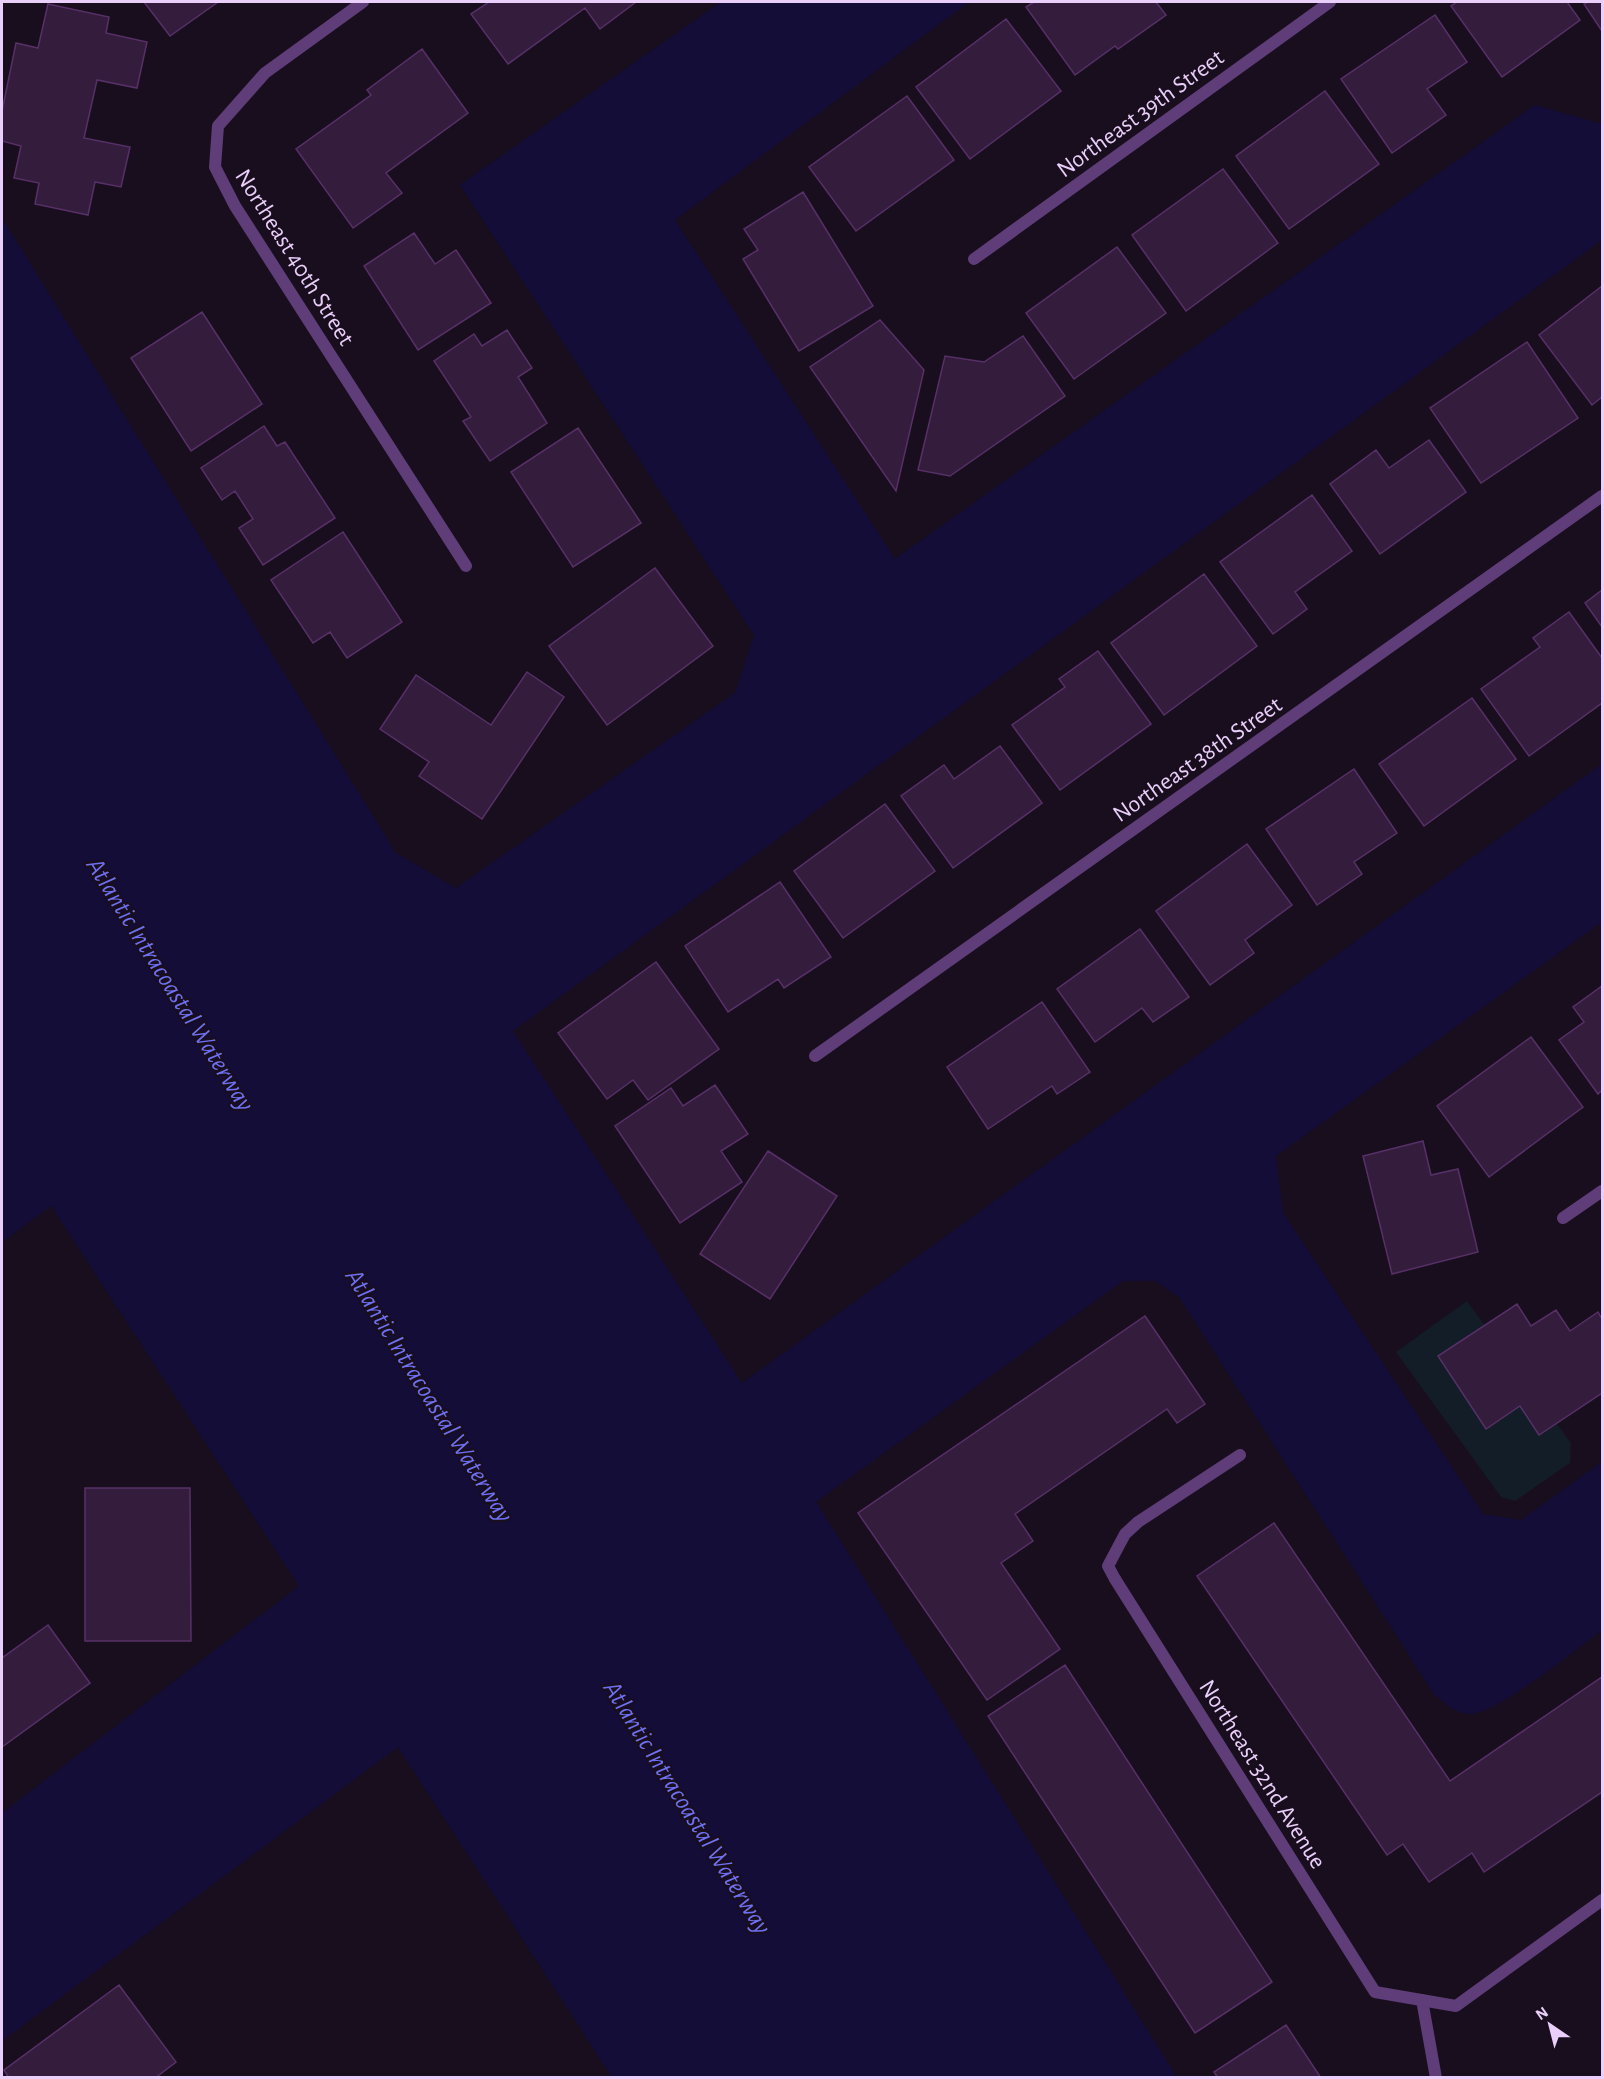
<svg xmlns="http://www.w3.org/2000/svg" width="1604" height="2079" font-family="'Alegreya Sans',sans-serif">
<rect width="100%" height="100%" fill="#190e1e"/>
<path fill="#121d27" d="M1467,1301L1571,1443L1570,1463L1515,1501L1501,1497L1396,1352Z"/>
<path fill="#130d38" d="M721,2H969L675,220L895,559L1535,105L1602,124V240L513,1031L742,1383L1602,764V922L1276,1156L1283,1213L1483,1514L1521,1520L1602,1462V1630C1578,1648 1496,1715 1470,1714C1454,1713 1445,1703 1434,1694L1179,1297L1155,1281H1123L816,1502L1177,2077H612L398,1747L2,2041V1813L299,1586L51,1206L2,1242V218L396,853L456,888L735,693L754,635L460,185Z"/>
<path fill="#341c3d" stroke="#573067" stroke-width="1.5" d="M144,2H218L170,36Z
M489,2H636L600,29L585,8L508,64L471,14Z
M1034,2H1156L1166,15L1118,49L1115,46L1075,75L1026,7Z
M1457,2H1567L1580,20L1502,77L1451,6Z
M1588,2H1602V31L1584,4Z
M48,4L109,17L106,33L147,42L137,88L97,80L84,138L130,147L121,187L95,182L88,215L35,204L39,183L14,178L21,146L2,141V111L16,43L38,48Z
M1435,15L1467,62L1427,89L1446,115L1392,153L1341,79Z
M1006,19L1061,91L970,159L916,87Z
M422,49L468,113L386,173L402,193L353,228L296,149L371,95L367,90Z
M1325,91L1379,164L1289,229L1236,156Z
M907,96L954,160L856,231L809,167Z
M1223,169L1278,243L1186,311L1132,235Z
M803,192L873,306L799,351L743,259L758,250L744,229Z
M414,233L435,264L456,250L491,303L418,350L364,266Z
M1117,247L1166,313L1074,379L1026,313Z
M1602,286V397L1592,405L1539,335Z
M202,312L262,404L191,451L131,358Z
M880,320L924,370L896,491L810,367Z
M507,330L532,368L518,377L547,423L490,461L463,421L471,417L434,361L474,334L482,346Z
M1023,336L1065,396L950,476L918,470L945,356L984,362Z
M1527,342L1578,418L1481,483L1430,408Z
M264,426L277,446L285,442L335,518L263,565L239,528L253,519L235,491L222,500L201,468Z
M578,428L641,523L573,567L511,472Z
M1429,440L1466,492L1380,554L1330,484L1376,450L1389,468Z
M1312,495L1352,551L1295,592L1307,609L1273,634L1220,562Z
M343,532L402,622L347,658L330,632L313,643L271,580Z
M655,568L713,646L607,725L549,646Z
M1204,574L1257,646L1164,715L1111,643Z
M1602,590V627L1585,603Z
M1569,612L1602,658V703L1529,756L1481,689L1540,647L1533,638Z
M1098,651L1151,724L1060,790L1012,725L1065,687L1059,679Z
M527,672L564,697L482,819L419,776L429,762L380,729L416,675L491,725Z
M1472,698L1516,759L1424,826L1379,764Z
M1000,746L1042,803L953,868L901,796L944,765L954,779Z
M1354,769L1397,833L1354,862L1362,874L1317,905L1266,829Z
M885,804L935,871L843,938L794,871Z
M1247,844L1292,905L1245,940L1254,953L1210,985L1156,911Z
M780,882L831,957L784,988L778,979L728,1012L685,946Z
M1140,929L1189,997L1153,1022L1142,1008L1095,1042L1057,989Z
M656,962L719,1049L648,1100L633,1080L607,1099L558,1033Z
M1602,986V1090L1598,1094L1559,1040L1584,1022L1573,1007Z
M1042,1002L1090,1072L1057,1094L1052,1086L988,1129L947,1067Z
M1531,1037L1583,1107L1489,1177L1437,1106Z
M715,1085L748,1134L721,1151L742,1182L680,1223L615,1126L671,1088L683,1106Z
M1423,1141L1431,1175L1458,1169L1478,1252L1392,1274L1363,1156Z
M768,1151L837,1196L770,1299L700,1254Z
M1517,1304L1531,1326L1556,1310L1570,1331L1598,1312L1602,1319V1393L1539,1435L1520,1406L1486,1429L1438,1356Z
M1145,1316L1205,1404L1177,1423L1167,1409L1015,1514L1033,1541L1001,1563L1060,1649L987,1700L858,1513Z
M85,1488H190L191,1641H85Z
M1274,1523L1450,1781L1602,1677V1792L1484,1872L1472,1853L1429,1882L1403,1844L1387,1855L1197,1576Z
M48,1625L90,1683L2,1747V1658Z
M1065,1665L1272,1982L1195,2033L988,1716Z
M119,1985L176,2062L155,2078H9L4,2070Z
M1286,2025L1321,2078H1218L1214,2072Z"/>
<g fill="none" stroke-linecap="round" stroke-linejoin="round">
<path stroke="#5e3d79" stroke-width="12" d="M1115,1579L1108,1566L1125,1534L1138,1522L1240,1455
M1422,2000L1436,2078"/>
<path stroke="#5e3d79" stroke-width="12" d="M363,2L265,73L218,126L215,167L235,206L466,566
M974,259L1330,2
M815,1056L1602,496
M1563,1218L1602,1191
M1115,1579L1375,1992L1456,2006L1602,1900"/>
</g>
<g text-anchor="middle" stroke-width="4.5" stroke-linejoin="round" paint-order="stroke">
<g font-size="24" fill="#ebcffb" stroke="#190e1e">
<text transform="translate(1140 113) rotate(-36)" y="8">Northeast 39th Street</text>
<text transform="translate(295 257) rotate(58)" y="8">Northeast 40th Street</text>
<text transform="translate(1197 759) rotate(-35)" y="8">Northeast 38th Street</text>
<text transform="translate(1263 1774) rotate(58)" y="8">Northeast 32nd Avenue</text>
</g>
<g font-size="26" font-style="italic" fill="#6e70f3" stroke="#190e1e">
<text transform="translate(171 984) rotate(58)" y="9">Atlantic Intracoastal Waterway</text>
<text transform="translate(430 1395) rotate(58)" y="9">Atlantic Intracoastal Waterway</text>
<text transform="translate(688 1807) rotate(58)" y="9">Atlantic Intracoastal Waterway</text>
</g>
</g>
<rect width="1604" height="2079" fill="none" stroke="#ebcffb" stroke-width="6"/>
<g transform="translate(1550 2025) rotate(325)" stroke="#190e1e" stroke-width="4.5" paint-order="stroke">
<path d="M0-4.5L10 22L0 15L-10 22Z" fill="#ebcffb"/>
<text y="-9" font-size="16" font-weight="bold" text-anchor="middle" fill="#ebcffb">N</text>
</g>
</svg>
